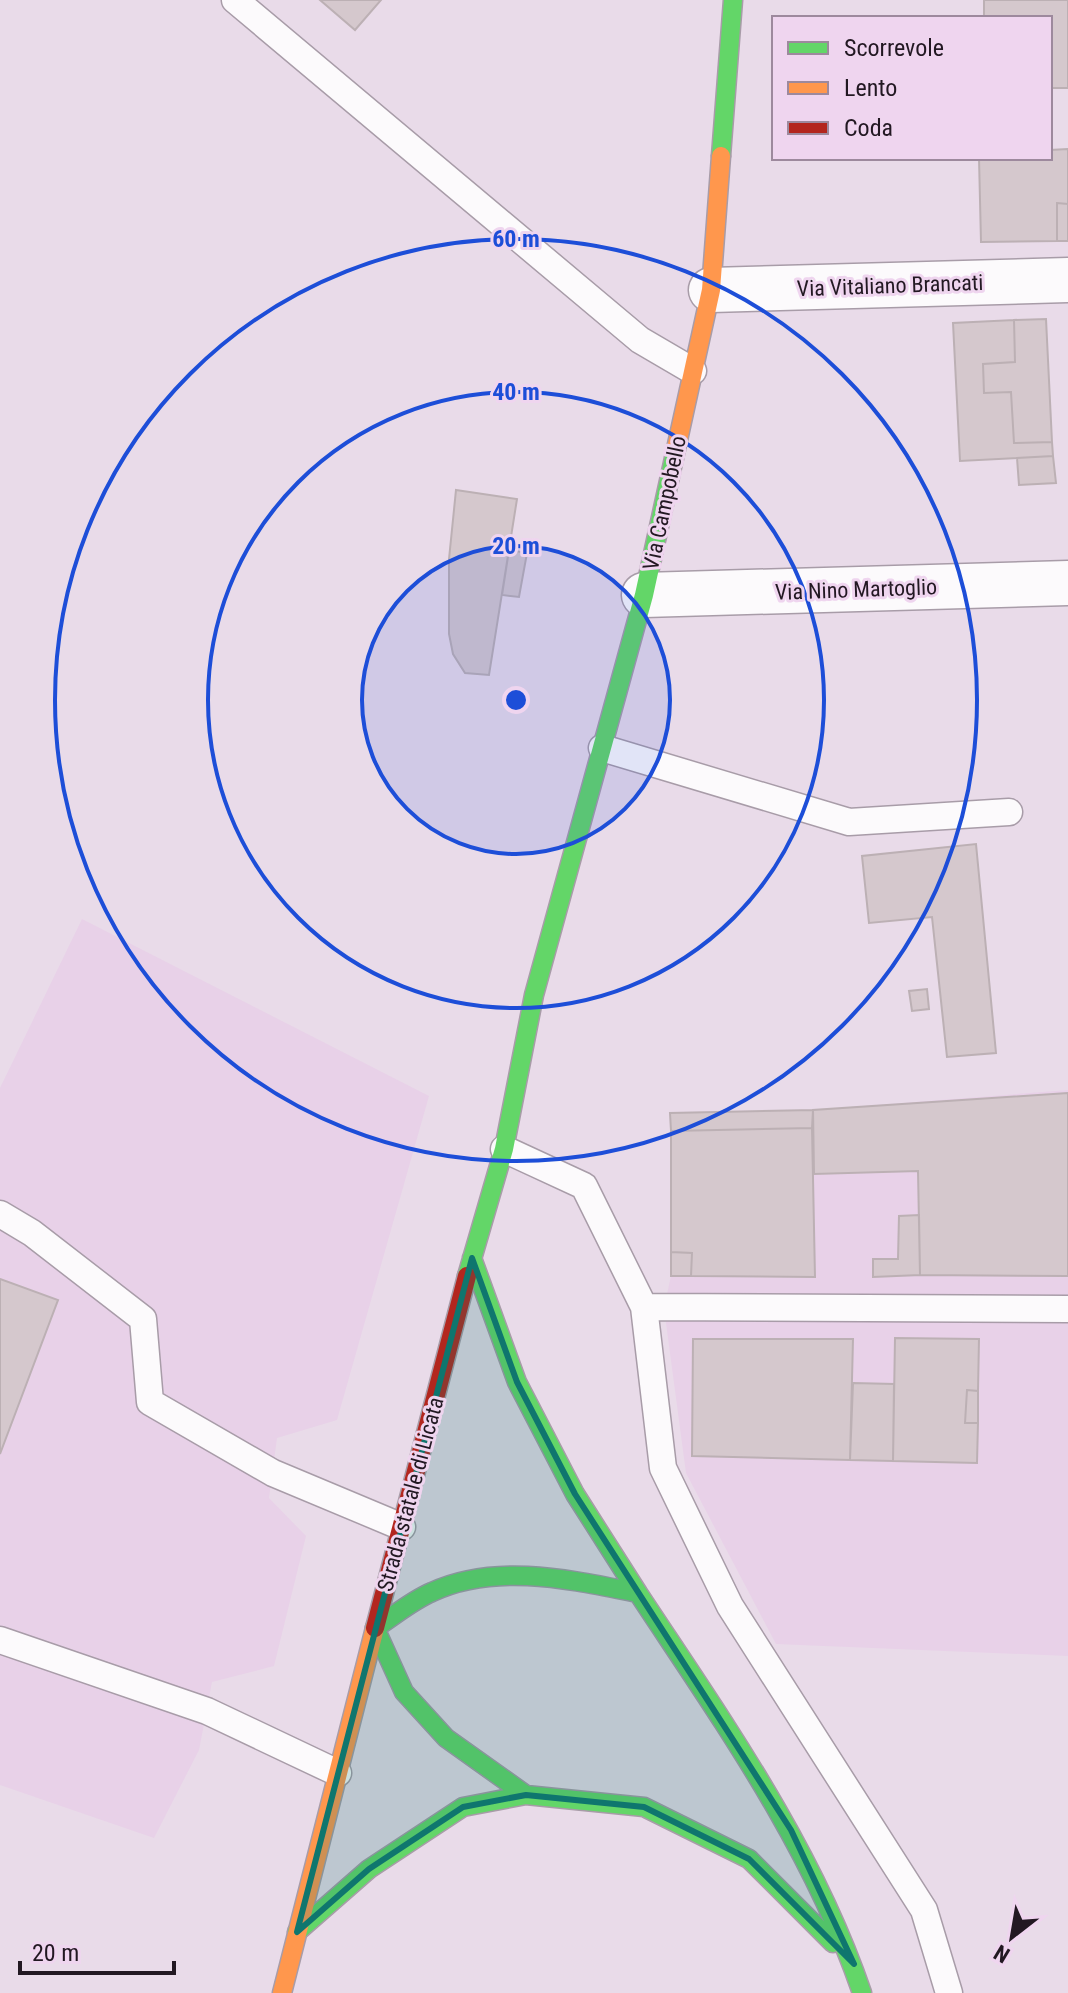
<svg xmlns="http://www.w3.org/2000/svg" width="1068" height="1993" font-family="'Roboto Condensed',sans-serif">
<rect width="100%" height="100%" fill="#e9dbe9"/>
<path fill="#e8d1e8" d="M82,919L429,1096L337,1420L277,1438L269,1498L306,1536L274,1666L212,1682L199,1750L154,1838L0,1785V1088Z
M1068,1090V1656L776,1644L686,1473L664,1308L671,1276L670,1113L813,1110Z"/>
<path fill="#d5c8cd" stroke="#bcb0b4" stroke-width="2" d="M320,0H381L355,30Z
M984,0H1068V88H1050V18H984Z
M1068,149V204L1057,203V241L981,242L979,158H1050V150Z
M1057,203L1068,204V241H1057Z
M1046,319L1052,442L1014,443L1011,392L984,393L983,364L1015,362L1014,320Z
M1014,320L1015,362L983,364L984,393L1011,392L1014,443L1052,442L1053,456L960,461L953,323Z
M1053,456L1056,483L1019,485L1017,458Z
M456,490L517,499L489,675L465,673L453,654L449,634V559Z
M509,550L527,553L519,597L502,595Z
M976,844L996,1053L947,1057L932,917L869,923L862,856Z
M927,989L929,1009L912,1011L909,991Z
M1068,1093V1276L920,1275L918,1171L814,1174L813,1110Z
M813,1110L812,1128L671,1131L670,1113Z
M812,1128L815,1277L691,1276L692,1253L671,1252V1131Z
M919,1215L920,1275L873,1277V1259H898L899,1216Z
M671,1252L692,1253L691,1276H671Z
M0,1279L58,1300L0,1454Z
M895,1338L979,1339L978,1391L967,1390L965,1423H978L977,1463L893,1461Z
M693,1339H853L850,1460L692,1456Z
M853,1383L894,1384L893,1461L850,1460Z
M967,1390L978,1391V1423H965Z"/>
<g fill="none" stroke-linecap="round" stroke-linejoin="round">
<defs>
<path id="lane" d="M235,0L640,340L693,371
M602,748L849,822L1009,812
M504,1149L584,1186L644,1307L663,1468L730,1606L924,1910L949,1993
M0,1214L32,1233L143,1319L150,1402L273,1473L402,1527
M644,1307L1068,1309
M0,1640L207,1711L338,1773"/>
<path id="street" d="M711,290L1068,280
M644,595L1068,583"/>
<path id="fast" d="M721,156L733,0
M472,1258L517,1382L575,1494L638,1593
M467,1276L504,1149L534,995L644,595L676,449
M375,1628C394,1616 411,1601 432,1592C496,1562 572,1580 638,1593C723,1722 812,1846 862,1993
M375,1628L404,1692L446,1738L526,1795
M297,1932L369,1869L463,1807L526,1795L644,1807L749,1859L833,1943"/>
<path id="slow" d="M676,449L711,290L721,156
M282,1993L375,1628"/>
<path id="jam" d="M375,1628L467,1276"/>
</defs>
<use href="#lane" stroke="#a89ca8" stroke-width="29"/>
<use href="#street" stroke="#a89ca8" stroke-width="47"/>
<use href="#fast" stroke="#a89ca8" stroke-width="21"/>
<use href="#slow" stroke="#a89ca8" stroke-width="21"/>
<use href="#jam" stroke="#a89ca8" stroke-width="21"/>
<use href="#lane" stroke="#fcfafc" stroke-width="26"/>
<use href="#street" stroke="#fcfafc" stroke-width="44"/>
<use href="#fast" stroke="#63d668" stroke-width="18"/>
<use href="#slow" stroke="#ff974d" stroke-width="18"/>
<use href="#jam" stroke="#b3261e" stroke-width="18"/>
</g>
<path fill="#0f766e" fill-opacity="0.2" stroke="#0f766e" stroke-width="6" stroke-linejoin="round" d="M472,1258L517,1382L575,1494L791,1830L854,1964L749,1859L644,1807L526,1795L463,1807L369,1869L297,1932Z"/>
<circle cx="516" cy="700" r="154" fill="#1d4ed8" fill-opacity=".12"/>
<g fill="none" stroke="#1d4ed8" stroke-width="4">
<circle cx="516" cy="700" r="154"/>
<circle cx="516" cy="700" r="308"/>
<circle cx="516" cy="700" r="461"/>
</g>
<g text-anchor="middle" stroke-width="6" stroke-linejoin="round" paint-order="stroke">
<g font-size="22" fill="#221822" stroke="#efd5ef">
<text transform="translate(890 285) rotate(-2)" y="8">Via Vitaliano Brancati</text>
<text transform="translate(664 503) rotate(-78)" y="8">Via Campobello</text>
<text transform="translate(856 589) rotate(-2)" y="8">Via Nino Martoglio</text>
<text transform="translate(410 1494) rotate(-75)" y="8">Strada statale di Licata</text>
</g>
</g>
<circle cx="516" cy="700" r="12" fill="#1d4ed8" stroke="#efd5ef" stroke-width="4"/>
<g font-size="24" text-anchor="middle" font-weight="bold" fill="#1d4ed8" stroke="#efd5ef" stroke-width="6" stroke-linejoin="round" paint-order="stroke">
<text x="516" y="247">60 m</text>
<text x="516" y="400">40 m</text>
<text x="516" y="554">20 m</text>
</g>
<rect x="772" y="16" width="280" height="144" fill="#efd5ef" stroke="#9d899d" stroke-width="2"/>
<rect x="788" y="42" width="40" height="12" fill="#63d668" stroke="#9d899d" stroke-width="2"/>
<text x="844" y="56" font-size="24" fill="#221822">Scorrevole</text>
<rect x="788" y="82" width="40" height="12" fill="#ff974d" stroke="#9d899d" stroke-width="2"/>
<text x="844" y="96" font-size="24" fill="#221822">Lento</text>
<rect x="788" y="122" width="40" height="12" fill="#b3261e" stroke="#9d899d" stroke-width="2"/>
<text x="844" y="136" font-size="24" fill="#221822">Coda</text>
<g transform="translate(1012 1937) rotate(211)" stroke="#efd5ef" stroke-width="6" paint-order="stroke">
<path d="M0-6L14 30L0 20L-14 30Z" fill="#221822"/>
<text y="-12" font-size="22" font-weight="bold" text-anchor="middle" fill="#221822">N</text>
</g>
<path d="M20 1961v12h154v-12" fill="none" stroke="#221822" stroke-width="4"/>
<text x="32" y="1961" font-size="24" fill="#221822" stroke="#efd5ef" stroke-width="6" paint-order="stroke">20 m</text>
</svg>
